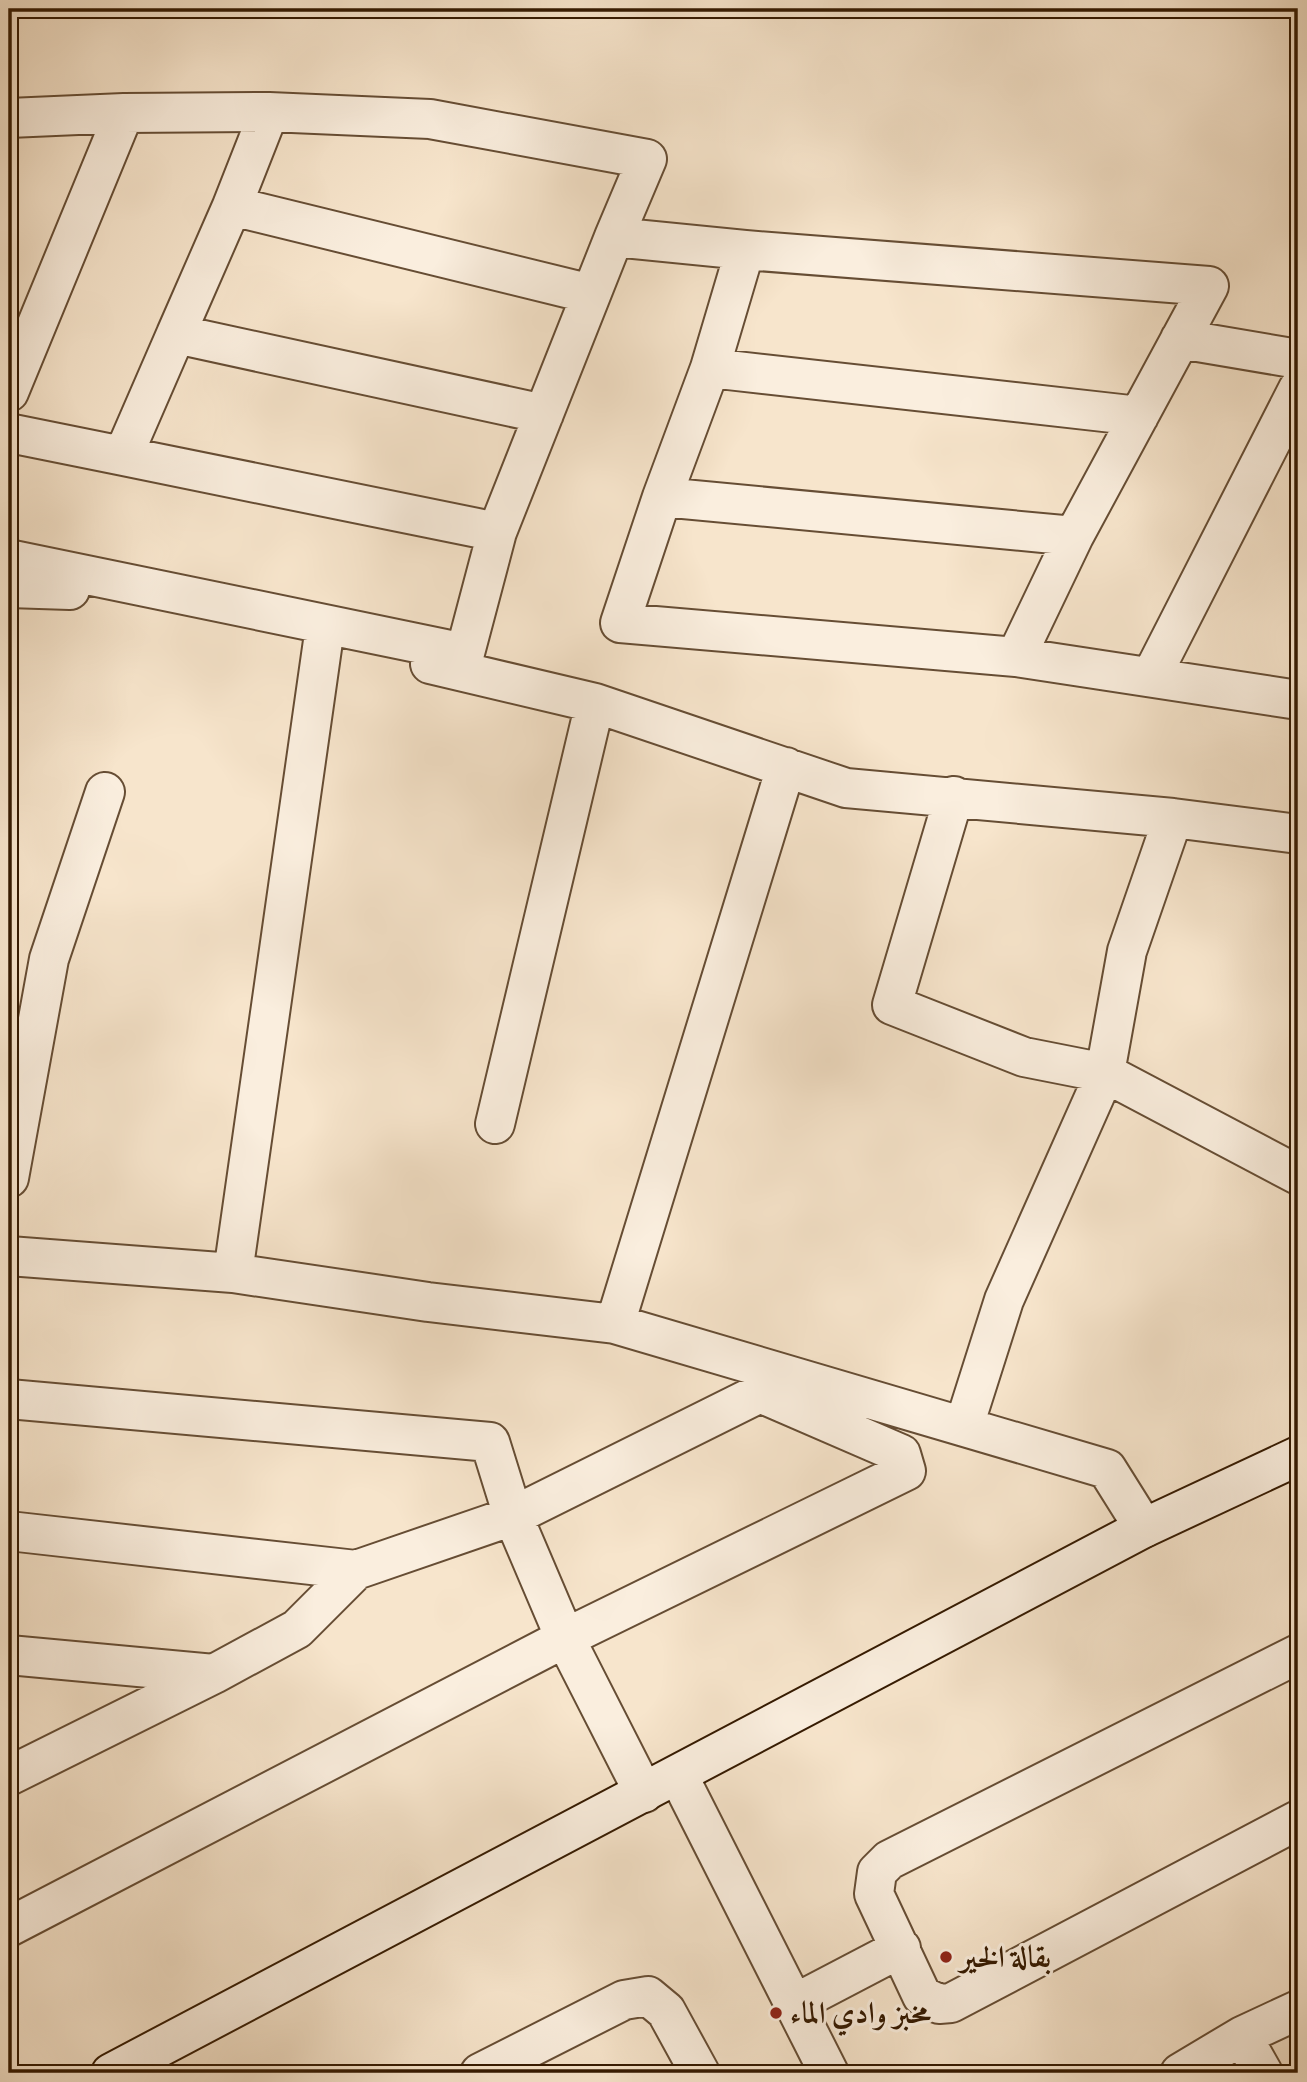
<svg xmlns="http://www.w3.org/2000/svg" width="1307" height="2082" font-family="'Sorts Mill Goudy',Amiri,serif">
<rect width="100%" height="100%" fill="#f7e5cc"/>
<filter id="stains"><feTurbulence type="fractalNoise" baseFrequency=".00286" numOctaves="4"/><feColorMatrix values="0 0 0 0 .2 0 0 0 0 .09 0 0 0 0 .02 0 0 0 .5 -.17"/></filter>
<radialGradient id="worn" r=".72"><stop offset=".6" stop-color="#630" stop-opacity="0"/><stop offset="1" stop-color="#630" stop-opacity=".3"/></radialGradient>
<g fill="none" stroke-linecap="round" stroke-linejoin="round">
<defs>
<path id="street" d="M9,118L124,113
M232,206L269,112L430,119L647,159L614,237
M745,250L710,368L662,497L620,623L1016,657L1298,700
M176,334L232,206L591,294
M1180,339L1298,359
M710,368L1139,416
M9,392L124,113L269,112
M9,433L123,456
M662,497L1074,536
M497,532L123,456L176,334L544,414
M9,559L465,653L497,532L614,237L745,250L1209,286L1074,536L1016,657
M9,588L70,590
M430,664L595,703L846,788L1173,818L1298,834
M1151,677L1298,389
M954,796L892,1005L1024,1057L1105,1073L1298,1175
M495,1124L595,703
M9,1178L49,959L105,792
M9,1256L233,1273L428,1302L615,1324L1107,1469L1144,1528
M233,1273L323,641
M615,1324L786,767
M9,1399L490,1442L513,1516L760,1393L901,1454L906,1471L565,1638L9,1927
M964,1426L1004,1300L1105,1073L1127,951L1173,818
M9,1531L356,1570L513,1516L565,1638L644,1793
M1298,1654L889,1860L877,1872L874,1894L922,1996L939,2004L951,2003L1298,1820
M9,1655L214,1674L297,1629L356,1570
M678,1775L829,2073
M9,1776L214,1674
M794,2004L901,1948
M1242,2036L1263,2073
M480,2073L624,2000L648,1996L666,2011L700,2073
M1180,2073L1242,2036L1298,2010"/>
<path id="secondary" d="M111,2073L1144,1528L1298,1456"/>
</defs>
<use href="#street" stroke="#664d34" stroke-width="42"/>
<use href="#secondary" stroke="#351a01" stroke-width="42"/>
<use href="#street" stroke="#faeede" stroke-width="38"/>
<use href="#secondary" stroke="#faeede" stroke-width="38"/>
</g>
<g fill="#8f2418" stroke="#faeede" stroke-width="2.5">
<circle cx="946" cy="1957" r="7"/>
<circle cx="776" cy="2013" r="7"/>
</g>
<g text-anchor="middle" stroke-width="6" stroke-linejoin="round" paint-order="stroke">
<g font-size="30" font-weight="bold" fill="#351a01" stroke="#faeede" text-anchor="start">
<text x="960" y="1967">بقالة الخير</text>
<text x="790" y="2023">مخبز وادي الماء</text>
</g>
</g>
<rect width="1307" height="2082" fill="none" stroke="#f7e5cc" stroke-width="35"/>
<rect x="10" y="10" width="1286" height="2061" fill="none" stroke="#351a01" stroke-width="3.5"/>
<rect x="18" y="18" width="1272" height="2047" fill="none" stroke="#351a01" stroke-width="2"/>
<rect width="100%" height="100%" filter="url(#stains)"/>
<rect width="100%" height="100%" fill="url(#worn)"/>
</svg>
